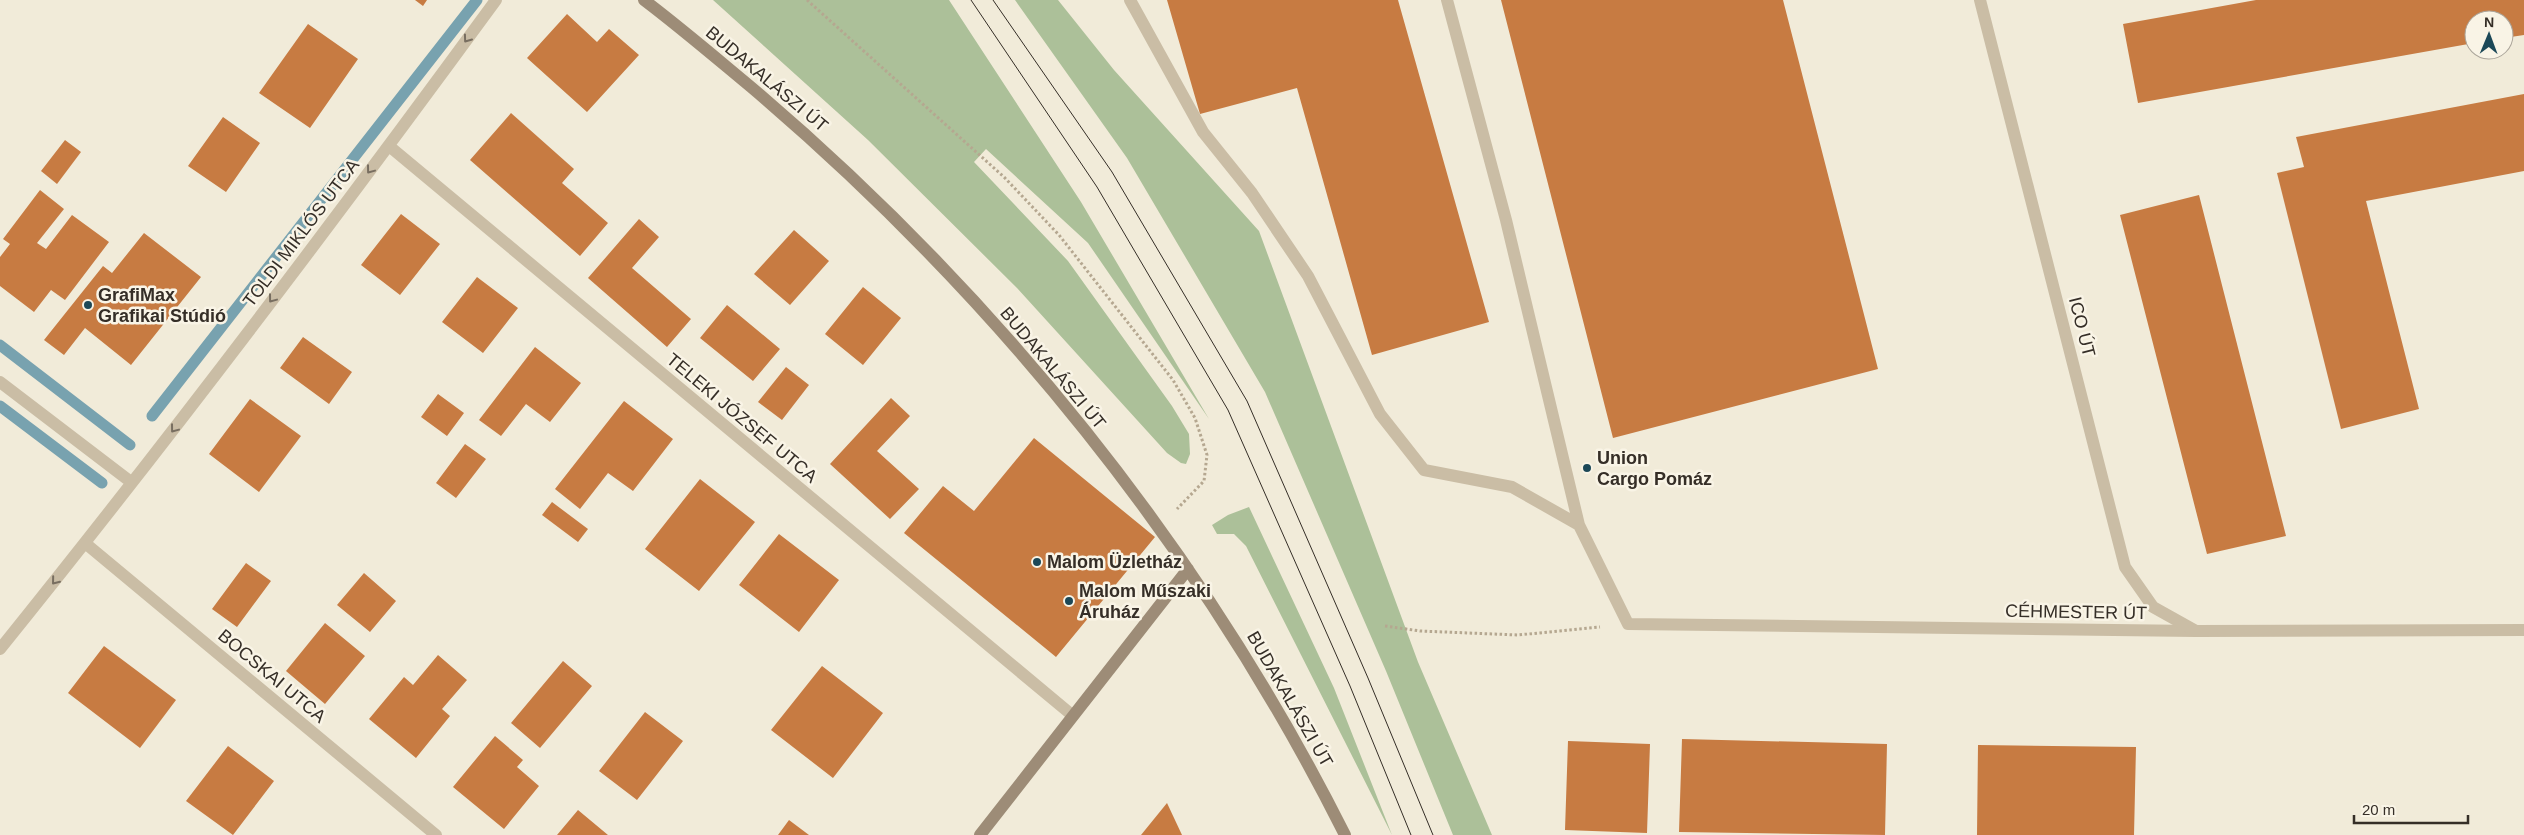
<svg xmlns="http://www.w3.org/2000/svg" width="2524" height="835" font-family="Arial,sans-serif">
<rect width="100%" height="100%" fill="#f1ebd9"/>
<path fill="#acc099" d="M713,0H949L1081,202L1209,419L1088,243L986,149L974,162L1068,261L1172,406L1189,434L1190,454L1186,464L1181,463L1167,453L1017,288L868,140Z
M1015,0H1058L1114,70L1259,231L1418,662L1492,835H1453L1386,671L1265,392L1127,158Z
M1249,507L1334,688L1392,835L1246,546L1234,534H1217L1212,525L1228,515Z"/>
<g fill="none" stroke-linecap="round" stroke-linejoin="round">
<path stroke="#78a2af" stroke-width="11" d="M0,345L130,445
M0,406L102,483
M152,416L477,0"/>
</g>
<path fill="#c77b42" d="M415,0H427L423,6Z
M1167,0H1398L1489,322L1372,355L1297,88L1200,114Z
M1501,0H1783L1878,369L1613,438Z
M2256,0H2524V35L2504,38V20H2474V43L2138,103L2123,24Z
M567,14L597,42L609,29L639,55L587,112L527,58Z
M308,24L358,59L310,128L259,93Z
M2524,94V171L2366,201L2419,409L2341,429L2277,173L2304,167L2296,137Z
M511,113L574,169L562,183L608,223L580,256L470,160Z
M223,117L260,143L226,192L188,166Z
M65,140L81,152L57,184L41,171Z
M40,190L64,209L37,243L46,249L72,215L109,242L65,300L51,290L34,312L0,286V257L10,244L3,239Z
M2199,195L2286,536L2207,554L2120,215Z
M401,214L440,244L400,295L361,265Z
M639,219L659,237L632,268L691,319L667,347L588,278Z
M794,230L829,261L790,305L754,274Z
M144,233L201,277L131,365L85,328L64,355L44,340L103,266L112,273Z
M477,277L518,308L483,353L442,322Z
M863,287L901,318L863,365L825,334Z
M727,305L780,349L753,381L700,338Z
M303,337L352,372L329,404L280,368Z
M535,347L581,383L550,422L526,404L501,436L479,420Z
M786,367L809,385L782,420L758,402Z
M438,394L464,413L447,436L421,417Z
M891,398L910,416L877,451L919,489L890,519L830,464Z
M250,399L301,436L259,492L209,454Z
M624,401L673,439L633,491L608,473L580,509L555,489Z
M1034,438L1155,537L1056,657L904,533L943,486L974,511Z
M465,444L486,459L456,498L436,483Z
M700,479L755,522L699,591L645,549Z
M552,502L588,529L578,542L542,515Z
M779,534L839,580L799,632L739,585Z
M246,563L271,581L237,627L212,609Z
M364,573L396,601L370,632L337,605Z
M325,623L365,656L325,704L286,671Z
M104,646L176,700L140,748L68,693Z
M438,655L467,680L442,709L450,716L416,758L369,719L404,677L413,685Z
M563,661L592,686L540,748L511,723Z
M822,666L883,713L833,778L771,730Z
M645,712L683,741L637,800L599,771Z
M495,736L523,760L517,767L539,786L504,829L453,787Z
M1682,739L1887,744L1885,835L1679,832Z
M1568,741L1650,744L1647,833L1565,830Z
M1978,745L2136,747L2134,835H1977Z
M228,746L274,781L233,835L186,801Z
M1167,803L1182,835H1141Z
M578,810L608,835H557Z
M789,820L809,835H778Z"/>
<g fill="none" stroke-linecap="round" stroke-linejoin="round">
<path stroke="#b5a790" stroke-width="3" stroke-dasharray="2.5 2.5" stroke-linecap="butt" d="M807,0L1004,177L1059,235L1173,380L1195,418L1207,455L1204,481L1177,509
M1385,626L1420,631L1518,635L1600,627"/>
<path stroke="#cabda5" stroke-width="12" d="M1130,0L1203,132L1252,193L1308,276L1380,414L1424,470L1512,487L1579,525
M1447,0L1506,220L1579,525L1628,624L2196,631"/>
<path stroke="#cabda5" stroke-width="12" d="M1980,0L2125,567L2153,607L2196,631L2524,630
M389,146L1072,715
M0,382L131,482
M85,543L436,835
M0,649C171,437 335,220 496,0"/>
<path stroke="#9d8c77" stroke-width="12" d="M644,0C681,28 716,58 751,87C995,294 1201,548 1345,835
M980,835L1188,569"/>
<path stroke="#352e27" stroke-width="1" d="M971,0L1097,187L1228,410L1350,686L1411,835
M993,0L1112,172L1247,401L1368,678L1433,835"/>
</g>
<defs><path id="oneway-chevron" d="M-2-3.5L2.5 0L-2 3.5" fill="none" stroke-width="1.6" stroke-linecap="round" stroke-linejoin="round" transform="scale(1.25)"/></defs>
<g stroke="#786e60">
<use href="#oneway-chevron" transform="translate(467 39) rotate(126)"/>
<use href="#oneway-chevron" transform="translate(370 170) rotate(127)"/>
<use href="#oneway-chevron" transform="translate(272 299) rotate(127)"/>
<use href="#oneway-chevron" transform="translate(174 429) rotate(127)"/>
<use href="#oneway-chevron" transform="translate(55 581) rotate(129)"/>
</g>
<g fill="#1c4857" stroke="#f9f4e6" stroke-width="2">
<circle cx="88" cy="305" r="5"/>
<circle cx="1587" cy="468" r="5"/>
<circle cx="1037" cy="562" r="5"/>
<circle cx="1069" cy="601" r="5"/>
</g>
<g text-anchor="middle" stroke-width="5" stroke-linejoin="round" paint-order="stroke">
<g font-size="18" fill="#352e27" stroke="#f9f4e6">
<text transform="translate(767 79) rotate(40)" y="6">BUDAKALÁSZI ÚT</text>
<text transform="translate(301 233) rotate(-53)" y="6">TOLDI MIKLÓS UTCA</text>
<text transform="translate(2082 327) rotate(76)" y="6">ICO ÚT</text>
<text transform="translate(1053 368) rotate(50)" y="6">BUDAKALÁSZI ÚT</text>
<text transform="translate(742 418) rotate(40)" y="6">TELEKI JÓZSEF UTCA</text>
<text transform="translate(2076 612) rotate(1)" y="6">CÉHMESTER ÚT</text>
<text transform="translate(272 676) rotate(40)" y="6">BOCSKAI UTCA</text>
<text transform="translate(1290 699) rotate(60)" y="6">BUDAKALÁSZI ÚT</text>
</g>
<g font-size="18" font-weight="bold" fill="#352e27" stroke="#f9f4e6" text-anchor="start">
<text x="98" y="301">GrafiMax<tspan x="98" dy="21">Grafikai Stúdió</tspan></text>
<text x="1597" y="464">Union<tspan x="1597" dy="21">Cargo Pomáz</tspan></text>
<text x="1047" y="568">Malom Üzletház</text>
<text x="1079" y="597">Malom Műszaki<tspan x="1079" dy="21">Áruház</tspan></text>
</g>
</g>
<g transform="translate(2489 35) rotate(1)"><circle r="24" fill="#f9f4e6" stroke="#aba59a"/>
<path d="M0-4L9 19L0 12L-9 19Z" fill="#1c4857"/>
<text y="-8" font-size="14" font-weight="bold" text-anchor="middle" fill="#352e27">N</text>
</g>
<path d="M2354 815v8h114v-8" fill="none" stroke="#352e27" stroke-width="2.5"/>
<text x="2362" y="815" font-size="15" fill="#352e27" stroke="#f9f4e6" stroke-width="4" paint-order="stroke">20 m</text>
</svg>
